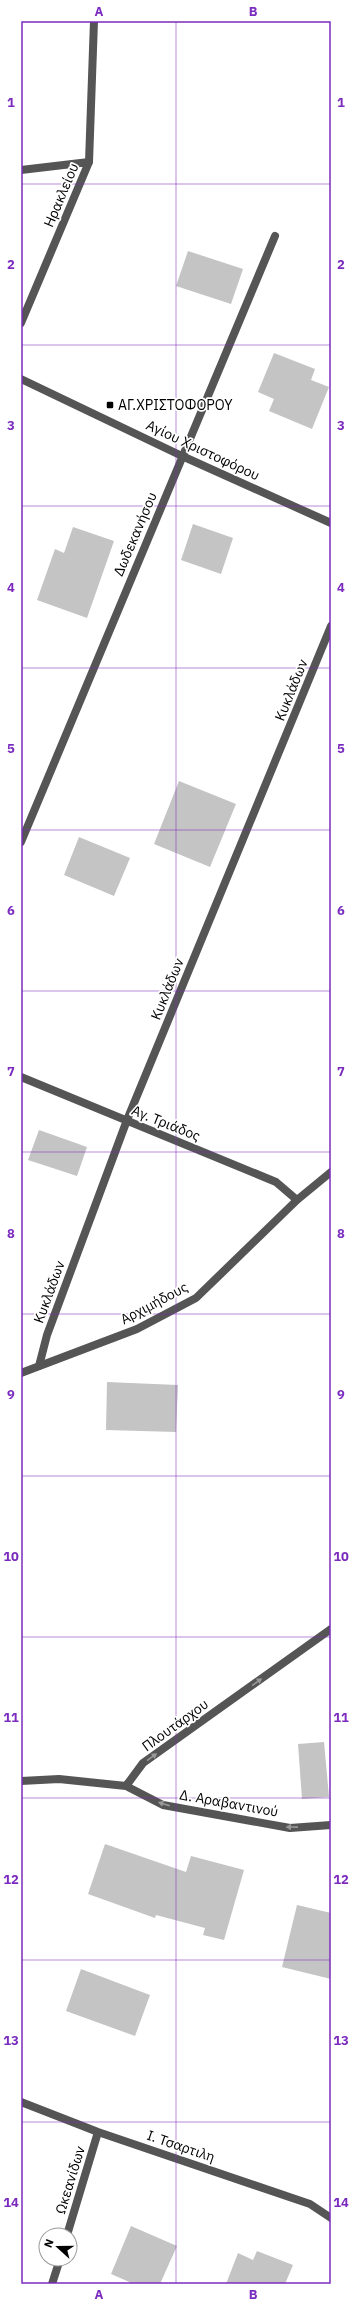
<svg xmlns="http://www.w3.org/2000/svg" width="352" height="2305" font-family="'IBM Plex Sans',sans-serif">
<rect width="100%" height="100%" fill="#fff"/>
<path fill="#c4c4c4" d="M188,251L243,269L231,304L176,286Z
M274,353L315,369L311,380L329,387L312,429L269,411L274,399L258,392Z
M193,524L233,538L221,574L181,560Z
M73,527L114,541L87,618L37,600L55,549L64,553Z
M179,781L236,804L210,867L154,844Z
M79,837L130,858L114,896L64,875Z
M39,1130L87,1147L77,1176L28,1160Z
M107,1382L178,1385L176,1432L106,1430Z
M324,1742L329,1797L302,1799L298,1744Z
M105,1844L186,1872L191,1856L244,1870L224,1940L203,1935L205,1928L156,1915L155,1918L88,1894Z
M297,1905L331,1913V1979L282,1967Z
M81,1969L150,1995L135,2036L66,2011Z
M131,2226L177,2246L160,2284H134L111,2274Z
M257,2251L293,2265L285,2284H226L238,2253L253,2260Z"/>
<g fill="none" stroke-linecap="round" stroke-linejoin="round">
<path stroke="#555" stroke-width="8" d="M21,170L89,162
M21,323L89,162L94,21
M21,379L182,456L331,523
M21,842L275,236
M21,1077L276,1182L297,1200
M39,1366L47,1335L127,1120L331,626
M21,1373L137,1329L196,1298L297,1200L331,1172
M21,1781L59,1779L126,1786L163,1805L290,1828L331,1825
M126,1786L143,1763L331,1629
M21,2102L98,2132L310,2204L331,2218
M67,2235L98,2132
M52,2284L60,2259"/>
</g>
<defs><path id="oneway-solid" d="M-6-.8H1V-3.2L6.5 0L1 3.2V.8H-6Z"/></defs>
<g fill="#999">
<use href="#oneway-solid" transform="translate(257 1682) rotate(-36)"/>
<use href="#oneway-solid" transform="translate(152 1757) rotate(-36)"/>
<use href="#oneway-solid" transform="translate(164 1804) rotate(-162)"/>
<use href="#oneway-solid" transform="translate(292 1827) rotate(-179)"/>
</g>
<path fill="none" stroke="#7b2cbf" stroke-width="1" stroke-opacity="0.55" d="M176,21V2284M21,184H331M21,345H331M21,506H331M21,668H331M21,830H331M21,991H331M21,1152H331M21,1314H331M21,1476H331M21,1637H331M21,1798H331M21,1960H331M21,2122H331"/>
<rect fill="#000" stroke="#fff" stroke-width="1.5" x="106" y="401" width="8" height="8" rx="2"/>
<g text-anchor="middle" stroke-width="3.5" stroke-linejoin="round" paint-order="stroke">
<g font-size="14" fill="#000" stroke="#fff">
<text transform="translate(61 195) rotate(-67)" y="5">Ηρακλείου</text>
<text transform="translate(203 450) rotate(25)" y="5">Αγίου Χριστοφόρου</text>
<text transform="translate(135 534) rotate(-67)" y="5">Δωδεκανήσου</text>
<text transform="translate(291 690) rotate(-68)" y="5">Κυκλάδων</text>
<text transform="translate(167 989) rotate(-68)" y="5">Κυκλάδων</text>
<text transform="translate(166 1123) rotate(22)" y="5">Αγ. Τριάδος</text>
<text transform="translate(49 1292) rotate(-70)" y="5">Κυκλάδων</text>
<text transform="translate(154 1303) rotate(-28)" y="5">Αρχιμήδους</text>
<text transform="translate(175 1725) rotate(-36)" y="5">Πλουτάρχου</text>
<text transform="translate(229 1803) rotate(10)" y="5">Δ. Αραβαντινού</text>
<text transform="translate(181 2146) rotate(19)" y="5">Ι. Τσαρτιλη</text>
<text transform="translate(70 2180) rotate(-73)" y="5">Ωκεανίδων</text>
</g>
<g font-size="14" fill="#000" stroke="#fff" text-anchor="start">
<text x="118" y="410">ΑΓ.ΧΡΙΣΤΟΦΟΡΟΥ</text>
</g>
</g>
<rect width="352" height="2305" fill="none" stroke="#ffffff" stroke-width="44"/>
<g transform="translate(58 2247) rotate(291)"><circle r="19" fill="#ffffff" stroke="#999999"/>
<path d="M0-3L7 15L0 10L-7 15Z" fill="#000000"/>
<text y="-6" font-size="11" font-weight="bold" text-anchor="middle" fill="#000000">N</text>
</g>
<rect x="22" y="22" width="308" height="2261" fill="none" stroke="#7b2cbf" stroke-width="1.5"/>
<g font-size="13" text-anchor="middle" font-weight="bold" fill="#7b2cbf">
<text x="99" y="16">A</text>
<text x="253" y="16">B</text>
<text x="11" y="107">1</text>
<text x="341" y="107">1</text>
<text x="11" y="269">2</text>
<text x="341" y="269">2</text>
<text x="11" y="430">3</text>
<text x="341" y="430">3</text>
<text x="11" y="592">4</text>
<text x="341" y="592">4</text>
<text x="11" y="753">5</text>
<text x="341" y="753">5</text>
<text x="11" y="915">6</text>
<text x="341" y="915">6</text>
<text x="11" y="1076">7</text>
<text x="341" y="1076">7</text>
<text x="11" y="1238">8</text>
<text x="341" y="1238">8</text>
<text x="11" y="1399">9</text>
<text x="341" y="1399">9</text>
<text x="11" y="1561">10</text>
<text x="341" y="1561">10</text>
<text x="11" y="1722">11</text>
<text x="341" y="1722">11</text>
<text x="11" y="1884">12</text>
<text x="341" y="1884">12</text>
<text x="11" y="2045">13</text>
<text x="341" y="2045">13</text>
<text x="11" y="2207">14</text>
<text x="341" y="2207">14</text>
<text x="99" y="2299">A</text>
<text x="253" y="2299">B</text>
</g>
</svg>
